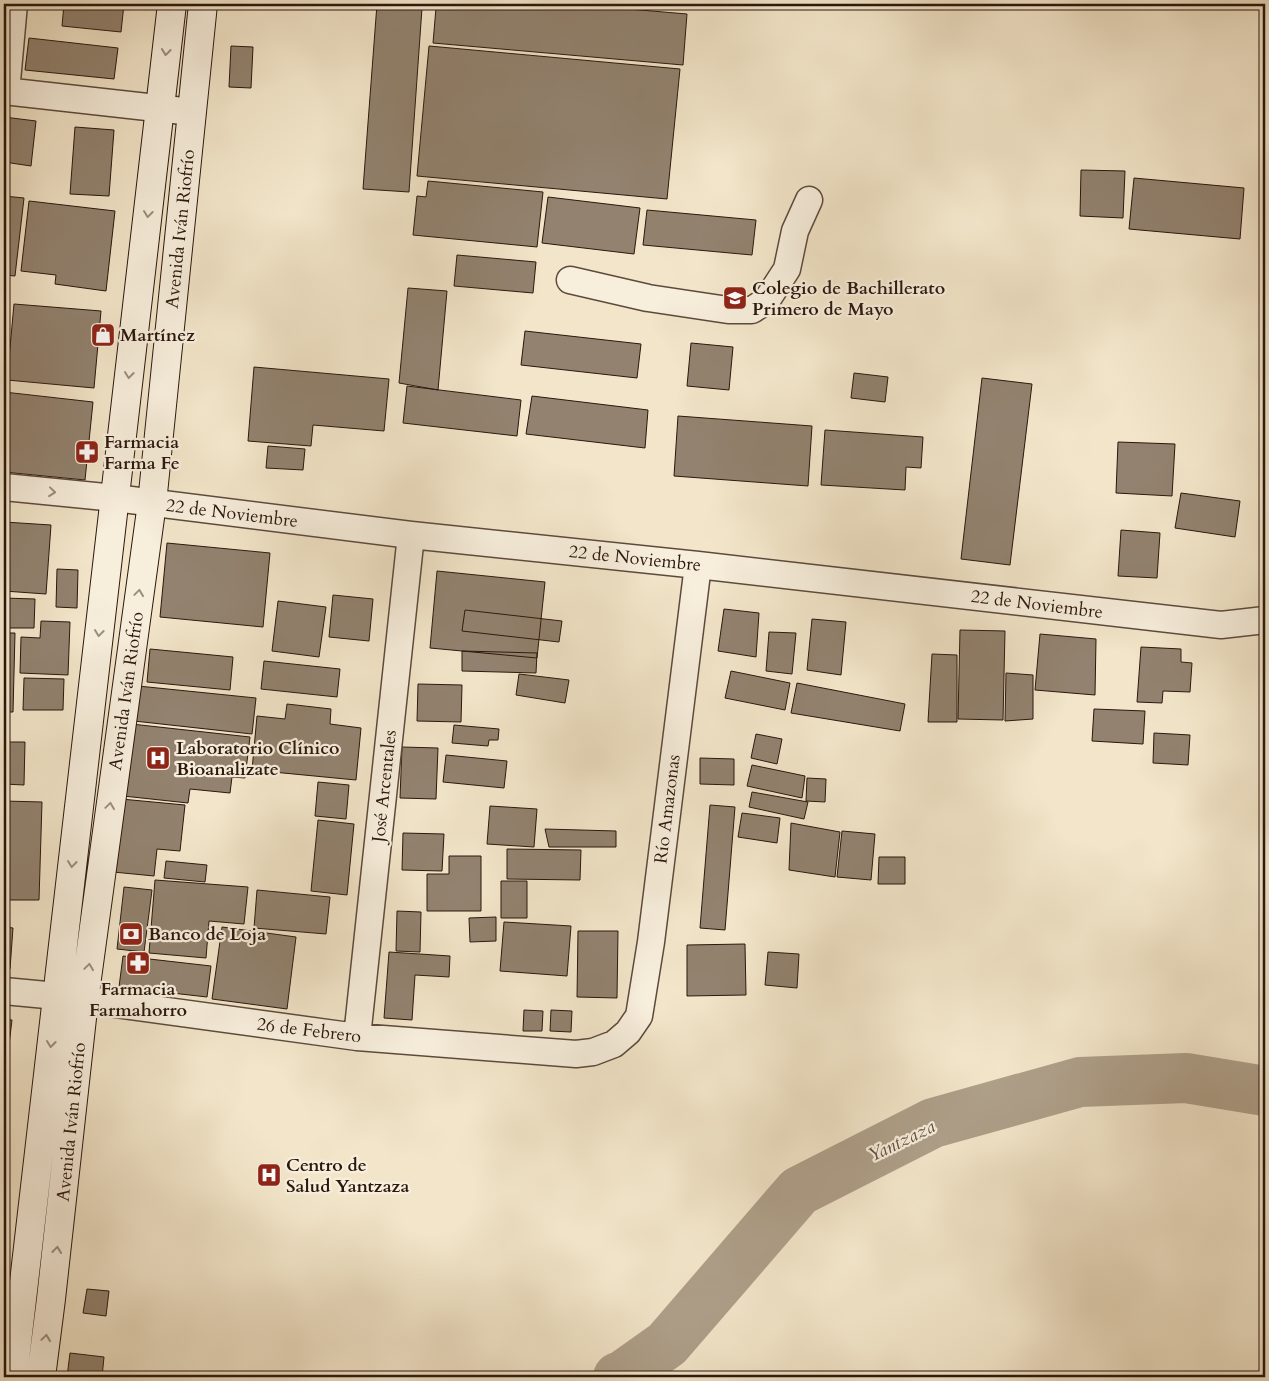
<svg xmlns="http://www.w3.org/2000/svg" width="1269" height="1381" font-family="Cardo,serif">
<rect width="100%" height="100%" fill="#f2e5c9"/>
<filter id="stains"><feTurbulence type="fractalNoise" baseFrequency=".004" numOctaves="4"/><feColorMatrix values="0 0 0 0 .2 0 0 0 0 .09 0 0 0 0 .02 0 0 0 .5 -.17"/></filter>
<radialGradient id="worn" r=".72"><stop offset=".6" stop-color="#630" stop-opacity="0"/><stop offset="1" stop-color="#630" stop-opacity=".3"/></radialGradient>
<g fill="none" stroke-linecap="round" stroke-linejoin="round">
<path stroke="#ae9f89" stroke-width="50" d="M618,1377L622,1376L667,1344L799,1191L933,1123L1080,1082L1186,1078L1265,1091"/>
</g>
<path fill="#92826f" stroke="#2b170e" d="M64,4H124L121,32L62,26Z
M377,4L422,8L409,192L363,189Z
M426,4H570L687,14L683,65L433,43L436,8L426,6Z
M29,38L118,48L114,79L25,70Z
M231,46L253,47L251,88L229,87Z
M429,46L680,69L667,199L417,176Z
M4,117L36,121L31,166L4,162Z
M75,127L114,130L109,196L70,194Z
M1081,170L1125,171L1123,218L1080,216Z
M1134,178L1244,188L1240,239L1129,229Z
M428,181L543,192L537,247L413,235L417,196L426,197Z
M4,196L24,198L15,276L4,275Z
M548,197L640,208L634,254L542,243Z
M29,201L115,211L106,291L55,284L56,275L21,271Z
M647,210L756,220L752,255L643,245Z
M457,255L536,262L533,293L454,286Z
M408,288L447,291L438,390L399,383Z
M4,304H8L4,342Z
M14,304L101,311L94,388L7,380Z
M525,331L641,344L637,378L521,365Z
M691,343L733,347L729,390L687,386Z
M254,367L389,379L384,431L313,425L311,446L248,441Z
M854,373L888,377L885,402L851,398Z
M982,378L1032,384L1010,565L961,559Z
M407,386L521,400L517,436L403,423Z
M4,392L93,402L85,480L4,472Z
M532,396L648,410L645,448L526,434Z
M678,416L812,426L808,486L674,476Z
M825,430L923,437L921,468L906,467L905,490L821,485Z
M1118,442L1175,444L1172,496L1116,493Z
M268,446L305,449L303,470L266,468Z
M1181,493L1240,501L1235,537L1175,528Z
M4,522L51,525L46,594L4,591Z
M1121,530L1160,533L1157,578L1118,576Z
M167,543L270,553L263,627L160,617Z
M57,569L78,570L77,608L56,607Z
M437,571L545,582L537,658L430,648Z
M333,595L373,599L369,641L329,637Z
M4,598L35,599L34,628H4Z
M278,601L326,607L319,657L272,651Z
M724,609L759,613L756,657L718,651Z
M465,610L562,621L559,642L462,631Z
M812,619L846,622L841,675L807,670Z
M41,621L70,622L68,675L20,673L21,637L40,638Z
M960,630L1005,631L1003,720L958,719Z
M769,632L796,633L792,674L766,671Z
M4,633H15L13,712H4Z
M1040,634L1096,639L1095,695L1035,690Z
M1141,647L1181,649V662L1192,663L1190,692L1163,691L1162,703L1137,702Z
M150,649L233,657L230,690L147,682Z
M462,651L537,653L536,673L462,671Z
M932,654L957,655V722H928Z
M264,661L340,669L337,697L261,689Z
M731,671L790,683L785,710L725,698Z
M1006,673L1033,675V719L1005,721Z
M519,674L569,680L565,703L516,695Z
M24,678L64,679L63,710H23Z
M797,683L905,704L900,731L791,713Z
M418,684L462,685L461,722L417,721Z
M138,686L256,698L252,734L134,721Z
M287,704L331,709L330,724L361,728L356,780L252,770L257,716L285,719Z
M1094,709L1145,711L1143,744L1092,741Z
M122,723L250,737L245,778L232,777L230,793L190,789L188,803L114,795Z
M454,725L499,729L498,740H489L488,746L452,743Z
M1154,733L1190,735L1188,765L1153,763Z
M756,734L782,739L777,764L751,758Z
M4,742H25L24,785L4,784Z
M402,747L438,748L436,799L400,798Z
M446,755L507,761L504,788L443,782Z
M700,758L734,759V785L700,784Z
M752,765L805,776L802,798L747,786Z
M807,778L826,779L825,802L806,801Z
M318,782L349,785L346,819L315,816Z
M752,792L808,802L804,819L749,807Z
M121,799L185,805L180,851L157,849L154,876L113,872Z
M4,801L42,802L39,900H4Z
M710,805L735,807L725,930L700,928Z
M490,806L537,809L534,847L487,844Z
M742,813L780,818L777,843L738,837Z
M318,820L354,824L347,895L311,891Z
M791,823L840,832L835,877L789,870Z
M545,829L616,831V847H549Z
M842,831L875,834L871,880L837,877Z
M403,833L444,834L442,871L402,870Z
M507,849L581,850L580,880L507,879Z
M449,856H481V911H427V874H449Z
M879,857H905V884H878Z
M166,861L207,865L205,882L164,878Z
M155,880L248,887L244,924L209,921L206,958L149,953Z
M501,881H527V918H501Z
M124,887L152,890L144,952L117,949Z
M257,890L330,897L326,934L254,928Z
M397,911L421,912L420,952L396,951Z
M496,917V941L470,942L469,918Z
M504,922L571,926L567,976L500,971Z
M4,927L13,928L10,969L4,968Z
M222,927L296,937L287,1009L212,999Z
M578,931H618L617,998L577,997Z
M745,944L746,995L687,996V945Z
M389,952L450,956L449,977L415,975L412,1020L384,1018Z
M768,952L799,954L797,988L765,985Z
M123,956L211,966L207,997L119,987Z
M524,1010L543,1011L542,1031H523Z
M551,1010L572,1011L571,1032L550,1031Z
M4,1019L12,1020L4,1086Z
M87,1289L109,1291L106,1316L83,1313Z
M70,1353L104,1357L102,1377H67Z"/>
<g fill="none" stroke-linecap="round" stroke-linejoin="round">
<defs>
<path id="minor" d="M4,91L192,112
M6,92L14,4
M570,280L648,298L728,310H752L767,300L787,269L795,231L809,200
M4,487L115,498L411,535L698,565L1221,625L1265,620
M4,991L57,996L357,1037L576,1054L593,1052L614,1044L628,1032L639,1016L651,942L698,565
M357,1037L411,535"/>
<path id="secondary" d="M13,1377L172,4
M41,1377L51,1299L84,1000L152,503L203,4"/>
</defs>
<use href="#minor" stroke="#5d4a3d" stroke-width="29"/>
<use href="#secondary" stroke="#2b170e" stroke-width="30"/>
<use href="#minor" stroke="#f7eedc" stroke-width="26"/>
<use href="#secondary" stroke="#f7eedc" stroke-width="28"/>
</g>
<defs><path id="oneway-chevron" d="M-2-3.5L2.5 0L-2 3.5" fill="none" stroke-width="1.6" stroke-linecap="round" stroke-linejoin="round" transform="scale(1.25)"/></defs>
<g stroke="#9b8d7f">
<use href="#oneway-chevron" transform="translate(166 52) rotate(96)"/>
<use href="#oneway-chevron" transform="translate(148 214) rotate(97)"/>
<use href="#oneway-chevron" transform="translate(129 375) rotate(97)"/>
<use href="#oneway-chevron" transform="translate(52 492) rotate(6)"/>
<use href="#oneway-chevron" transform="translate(139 593) rotate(-82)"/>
<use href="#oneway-chevron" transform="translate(99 633) rotate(97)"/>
<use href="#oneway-chevron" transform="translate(110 806) rotate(-82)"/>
<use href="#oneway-chevron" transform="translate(72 864) rotate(97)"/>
<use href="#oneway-chevron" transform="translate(89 967) rotate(-82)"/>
<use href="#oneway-chevron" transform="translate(51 1044) rotate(97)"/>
<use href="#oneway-chevron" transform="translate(57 1250) rotate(-84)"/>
<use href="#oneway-chevron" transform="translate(46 1338) rotate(-82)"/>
</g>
<defs>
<symbol id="university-square" viewBox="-11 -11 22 22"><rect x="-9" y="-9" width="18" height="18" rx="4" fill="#8f2418" stroke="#f7eedc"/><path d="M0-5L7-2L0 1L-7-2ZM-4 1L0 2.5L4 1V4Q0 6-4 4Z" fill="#fff"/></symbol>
<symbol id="shop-square" viewBox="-11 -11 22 22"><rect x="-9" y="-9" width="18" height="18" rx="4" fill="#8f2418" stroke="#f7eedc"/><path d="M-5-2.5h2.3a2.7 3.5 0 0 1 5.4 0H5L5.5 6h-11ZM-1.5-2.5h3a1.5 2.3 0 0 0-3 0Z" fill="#fff"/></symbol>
<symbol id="pharmacy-square" viewBox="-11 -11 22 22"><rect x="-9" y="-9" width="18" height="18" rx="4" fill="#8f2418" stroke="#f7eedc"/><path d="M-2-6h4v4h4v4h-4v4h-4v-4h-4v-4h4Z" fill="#fff"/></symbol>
<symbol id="hospital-square" viewBox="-11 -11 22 22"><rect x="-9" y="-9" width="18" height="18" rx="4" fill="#8f2418" stroke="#f7eedc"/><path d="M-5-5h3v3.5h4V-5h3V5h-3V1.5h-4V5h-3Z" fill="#fff"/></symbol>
<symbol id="bank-square" viewBox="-11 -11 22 22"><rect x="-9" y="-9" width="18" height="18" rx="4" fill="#8f2418" stroke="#f7eedc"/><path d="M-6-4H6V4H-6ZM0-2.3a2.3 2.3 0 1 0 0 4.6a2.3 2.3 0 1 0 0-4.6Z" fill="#fff"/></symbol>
</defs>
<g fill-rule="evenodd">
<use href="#university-square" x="721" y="284" width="28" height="28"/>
<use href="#shop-square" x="89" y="321" width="28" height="28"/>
<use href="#pharmacy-square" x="73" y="438" width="28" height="28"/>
<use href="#hospital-square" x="144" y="744" width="28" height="28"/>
<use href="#bank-square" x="117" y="920" width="28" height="28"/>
<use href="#pharmacy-square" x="124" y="949" width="28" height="28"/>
<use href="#hospital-square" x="255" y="1161" width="28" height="28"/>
</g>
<g text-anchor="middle" stroke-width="4.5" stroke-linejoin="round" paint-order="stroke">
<g font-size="18" fill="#2b170e" stroke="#f7eedc">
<text transform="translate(180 229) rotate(-84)" y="6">Avenida Iván Riofrío</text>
<text transform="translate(232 513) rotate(7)" y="6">22 de Noviembre</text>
<text transform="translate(635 558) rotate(6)" y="6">22 de Noviembre</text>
<text transform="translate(1037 604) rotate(7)" y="6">22 de Noviembre</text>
<text transform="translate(126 691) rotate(-82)" y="6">Avenida Iván Riofrío</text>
<text transform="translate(384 786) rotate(-84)" y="6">José Arcentales</text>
<text transform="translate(667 809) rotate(-83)" y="6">Río Amazonas</text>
<text transform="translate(309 1030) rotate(7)" y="6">26 de Febrero</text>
<text transform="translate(71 1122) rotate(-84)" y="6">Avenida Iván Riofrío</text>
</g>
<g font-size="18" font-weight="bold" fill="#2b170e" stroke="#f7eedc" text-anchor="start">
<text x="752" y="294">Colegio de Bachillerato<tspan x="752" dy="21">Primero de Mayo</tspan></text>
<text x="120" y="341">Martínez</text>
<text x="104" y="448">Farmacia<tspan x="104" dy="21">Farma Fe</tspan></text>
<text x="176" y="754">Laboratorio Clínico<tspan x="176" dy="21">Bioanalizate</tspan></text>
<text x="148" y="940">Banco de Loja</text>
<text x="138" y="995" text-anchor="middle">Farmacia<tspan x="138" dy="21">Farmahorro</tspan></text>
<text x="286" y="1171">Centro de<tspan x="286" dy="21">Salud Yantzaza</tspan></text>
</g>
<g font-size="19" font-style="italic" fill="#5f4d3f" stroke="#f7eedc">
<text transform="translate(901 1140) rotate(-26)" y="7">Yantzaza</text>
</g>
</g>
<rect width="1269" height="1381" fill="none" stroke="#f2e5c9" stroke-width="20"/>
<rect x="5" y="5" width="1259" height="1371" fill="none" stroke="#2b170e" stroke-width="2.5"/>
<rect x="10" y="10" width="1249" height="1361" fill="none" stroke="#2b170e"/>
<rect width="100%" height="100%" filter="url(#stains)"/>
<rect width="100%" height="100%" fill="url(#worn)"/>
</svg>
